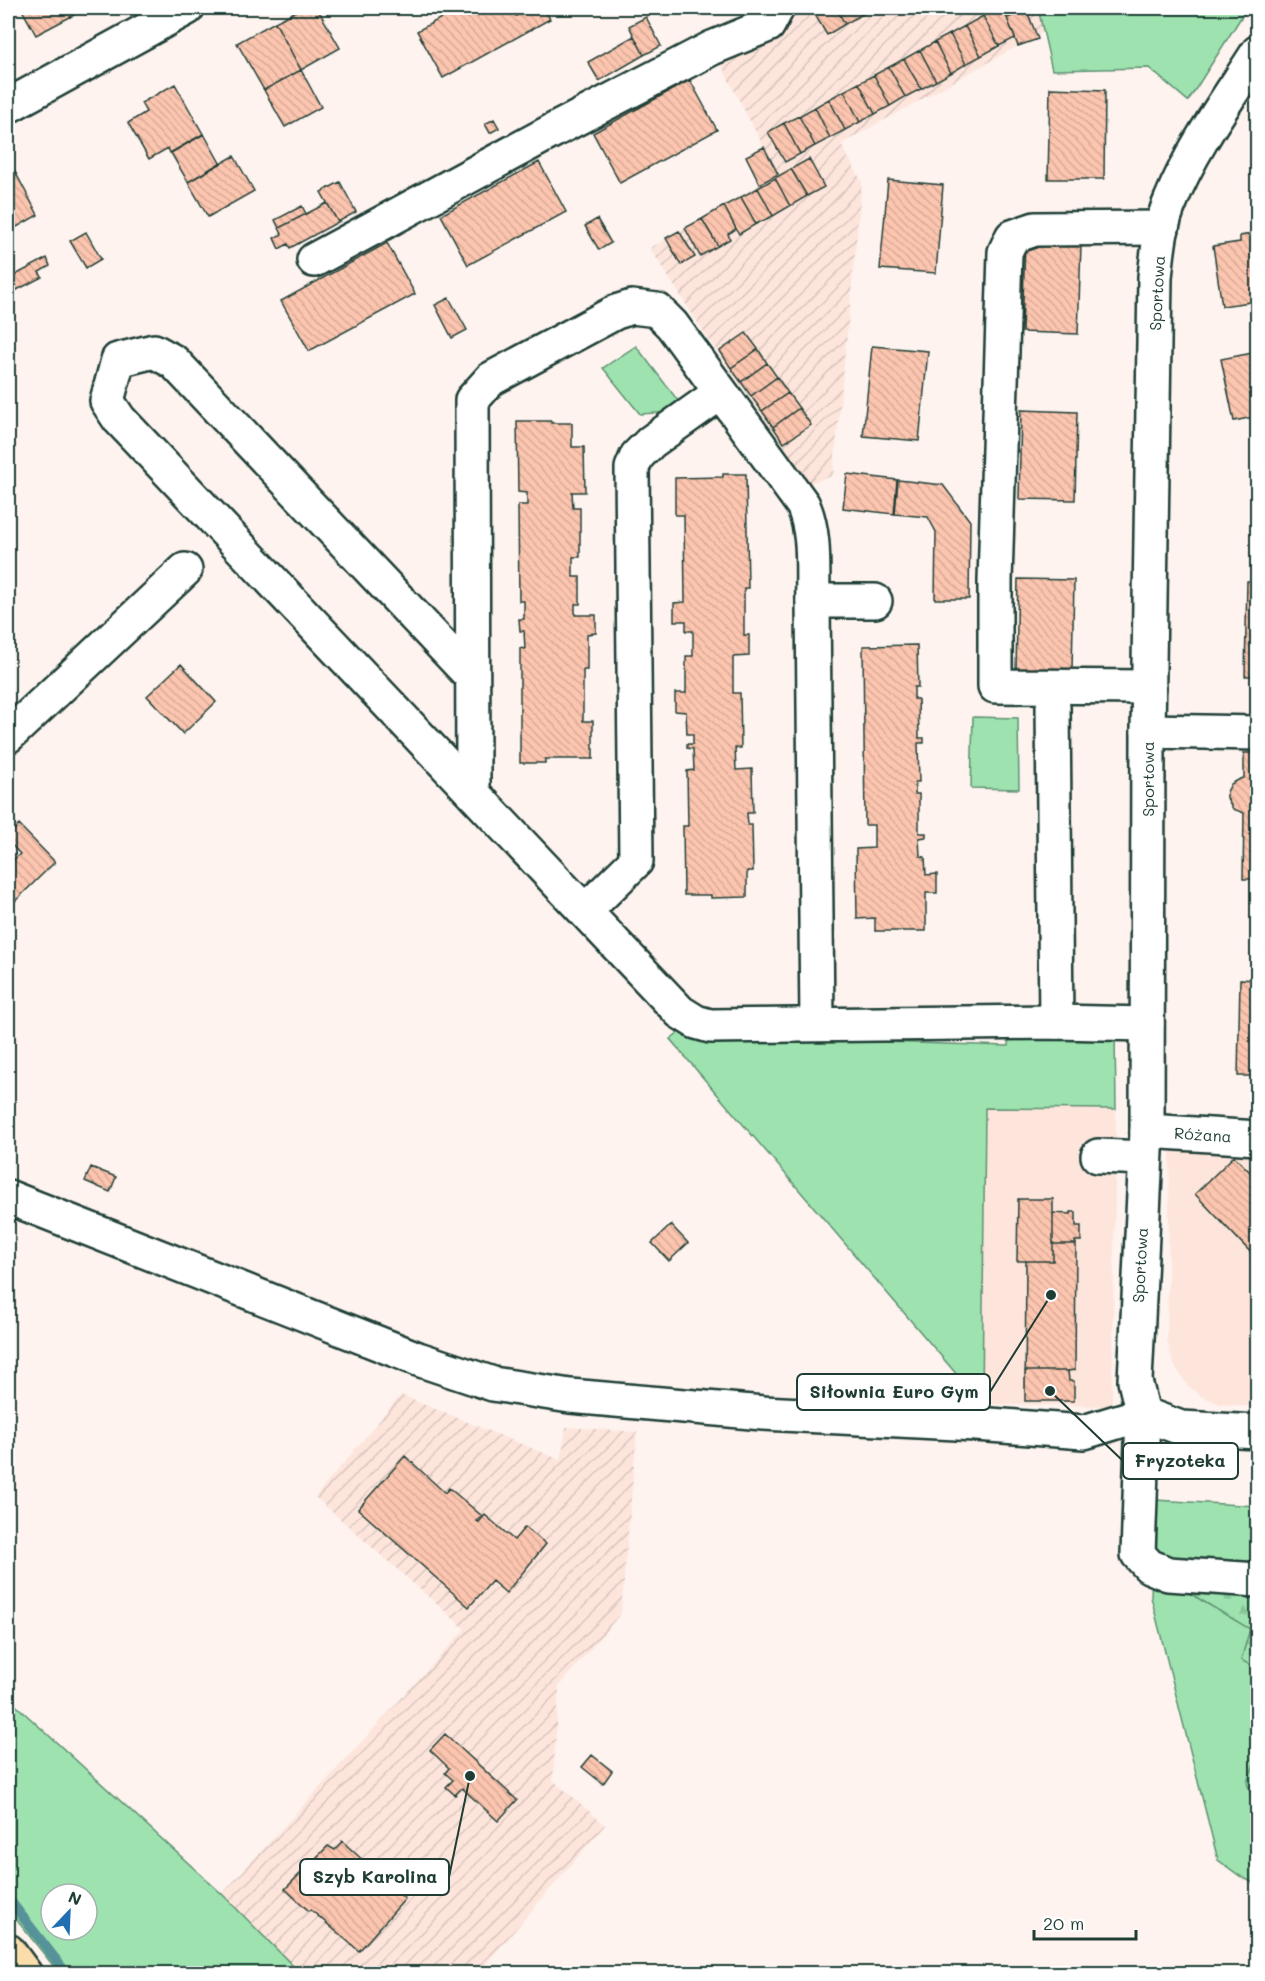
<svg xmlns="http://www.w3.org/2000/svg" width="1265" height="1981" font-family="Mali,sans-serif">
<defs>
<pattern id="industrial-furrows" width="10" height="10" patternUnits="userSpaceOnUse" patternTransform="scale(1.5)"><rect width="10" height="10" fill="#fde5dc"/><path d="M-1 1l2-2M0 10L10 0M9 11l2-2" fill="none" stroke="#d8c5bd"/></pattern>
<pattern id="forest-firs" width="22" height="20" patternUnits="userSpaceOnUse" patternTransform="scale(1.5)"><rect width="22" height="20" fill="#9ee3af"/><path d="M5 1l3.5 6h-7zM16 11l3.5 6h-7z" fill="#88c497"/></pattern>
<pattern id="building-back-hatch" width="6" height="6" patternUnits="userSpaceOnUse" patternTransform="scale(1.5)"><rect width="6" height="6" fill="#fcc5af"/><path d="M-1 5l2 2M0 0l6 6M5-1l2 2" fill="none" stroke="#d8aa97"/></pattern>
</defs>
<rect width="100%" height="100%" fill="#fef3ef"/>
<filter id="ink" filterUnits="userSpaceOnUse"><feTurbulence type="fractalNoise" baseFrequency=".0167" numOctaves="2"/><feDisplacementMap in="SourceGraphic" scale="12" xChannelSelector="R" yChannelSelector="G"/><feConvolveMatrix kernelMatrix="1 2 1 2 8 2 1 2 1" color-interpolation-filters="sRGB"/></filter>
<g filter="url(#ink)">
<path fill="#fde5dc" d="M985,1108L1116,1109L1112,1406L982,1404Z
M1170,1144L1257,1149V1407L1220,1404L1201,1396L1187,1385L1173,1363L1167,1341Z"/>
<path fill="url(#industrial-furrows)" d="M753,8H1038L1043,32L841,144L862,182L833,476L810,483L707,337L650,248L778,174L704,33L743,18Z
M401,1395L561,1460L566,1427L637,1432L621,1613L559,1686L553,1780L605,1825L478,1973H300L222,1894L465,1629L315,1497Z"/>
<path fill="#9ee3af" stroke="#5e9072" stroke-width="1.5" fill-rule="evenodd" d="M1038,8H1247L1188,101L1149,68L1052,70Z
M636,346L686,411L640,414L603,368Z
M973,717L1018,718L1019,789L971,788Z
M686,1027L884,1030V1042L1008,1046L1009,1034L1115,1035L1116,1109L985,1108L982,1404L670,1039Z
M1155,1500L1257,1506V1885L1240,1876L1218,1860L1151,1597Z
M8,1698L222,1894L300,1973H59L8,1909ZM51,1894H87V1930H51Z"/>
<path fill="url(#forest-firs)" stroke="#5e9072" stroke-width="1.5" d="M1184,1590L1257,1596V1669L1241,1660L1250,1629Z
M1257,1757L1258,1817H1257L1247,1782Z"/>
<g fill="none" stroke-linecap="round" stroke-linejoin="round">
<path stroke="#579398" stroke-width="10" d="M8,1898L67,1974"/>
</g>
<path fill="url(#building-back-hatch)" stroke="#1f3d34" stroke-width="1.5" d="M21,8H87L36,35Z
M302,8H317L340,48L301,70L275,22Z
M443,8H512L516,16L531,8H544L550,19L443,78L417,31L447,15Z
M811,8H836L845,24L827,35Z
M836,8H857L861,15L845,24Z
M857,8H876L861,15Z
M999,8H1003L1015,38L999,46L983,16Z
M1027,11L1038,39L1018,46L1007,18Z
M983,16L999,46L981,56L965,26Z
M646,17L661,46L644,55L629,26Z
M275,22L301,70L264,90L237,43Z
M965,26L981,56L966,64L950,34Z
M950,34L966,64L951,73L935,42Z
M634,36L644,55L599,81L588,62Z
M935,42L951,73L936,81L920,50Z
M920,50L936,81L921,89L904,59Z
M904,59L921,89L905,97L889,67Z
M889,67L905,97L890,106L874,75Z
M301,70L321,107L285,127L264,90Z
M874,75L890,106L875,114L859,83Z
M690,80L717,130L620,183L593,133Z
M859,83L875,114L860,122L844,91Z
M175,84L203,134L170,153L168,148L149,159L128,123L146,112L141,103Z
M1050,88L1105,90L1104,179H1048Z
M844,91L860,122L845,130L829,99Z
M829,99L845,130L830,138L815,107Z
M815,107L830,138L815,146L799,116Z
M799,116L815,146L800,154L784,123Z
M494,119L499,128L490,133L485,124Z
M784,123L800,154L785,162L768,132Z
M204,134L220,163L188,182L171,153Z
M764,147L778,174L760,184L746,156Z
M234,156L254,191L208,217L188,182Z
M809,159L824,187L807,196L791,169Z
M539,162L566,212L468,265L441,215Z
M12,166L38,215L8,232V168Z
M791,169L807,196L790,206L775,178Z
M775,178L790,206L773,216L758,188Z
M888,180L943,185L936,273L880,269Z
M340,182L356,212L338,222L321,192Z
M758,188L773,216L756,224L741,197Z
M741,197L756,224L739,234L724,206Z
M327,203L338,222L290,248L288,244L279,249L274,238L282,234L279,228Z
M302,206L306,214L279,228L275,220Z
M724,206L736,229L728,234L730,239L718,246L702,219Z
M597,219L611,243L599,250L585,226Z
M702,219L718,246L700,256L685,228Z
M679,231L695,257L681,265L666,238Z
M86,232L101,259L86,268L70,241Z
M1258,233V301L1222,306L1213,246L1240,242V236Z
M387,243L415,294L309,351L281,301Z
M1025,243L1081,245L1078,334L1022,332Z
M47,258L50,266L39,272L42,277L11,293L8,290V279Z
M449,298L467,330L452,338L435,305Z
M746,333L758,349L731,368L720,351Z
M872,346L928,351L919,441L863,436Z
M758,349L767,363L741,382L731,368Z
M1258,352V416L1234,421L1221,359Z
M767,363L777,377L751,396L741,382Z
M777,377L788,393L762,411L751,396Z
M788,393L799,408L773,427L762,411Z
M799,408L811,425L784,443L773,427Z
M1021,410L1077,412L1075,500L1019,499Z
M517,421H551V423H572V447H584L585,492H572L573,508H580V557H573V577H580V604H575V615H596V633L587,634V670H583V721H593V759H545V763H520V648L525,649L524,631H520L519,619H524V601H519L518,505H527V493L518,492Z
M723,474H746L748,588H744V635H749V656L733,657V693H740L741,748H735L736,770L752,769L753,813H747L748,825H752L753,871H747V897L711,898V895H684L683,826H688L687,771L694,770L693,749L687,748V744H693V734H687L686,712L675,711V693H686V656H693V631H686V621H674V603L685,602L684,515H675V478L723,477Z
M847,474L897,480L894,514L843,508Z
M898,480L943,485L970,521L969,599H935L936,532L928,517L895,514Z
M1018,579L1074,580L1072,670L1016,669Z
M1247,581H1258V676H1245Z
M917,645L918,687H914V699H918L919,738H924V743H918L919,782H915V794H919V833H926V837L919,838L920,856L925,857L926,875L937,874V893H926V931H875V918L857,919L856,849L874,848V825H865L863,646Z
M181,664L216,702L183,734L147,696Z
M1244,753H1258V879H1243L1244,813L1233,809L1227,798V792L1231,784L1240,779L1244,778Z
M19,825L55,862L8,908V865L20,854L8,841V836Z
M1240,979L1258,980V1089H1255V1076H1238Z
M1234,1156L1258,1180V1267L1251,1260L1254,1256L1195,1194Z
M91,1167L116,1177L110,1192L85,1181Z
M1018,1199H1053V1261H1017Z
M1071,1212H1076V1226H1081V1241H1075L1076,1244H1053V1213L1071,1214Z
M671,1225L688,1243L669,1261L652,1243Z
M1053,1244H1076L1075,1370L1068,1371L1069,1381H1074V1401H1025L1026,1261H1053Z
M1025,1371H1068L1069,1381H1074V1401H1025Z
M405,1456L445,1493L449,1488L482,1516L477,1521L479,1522L485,1515L514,1540L525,1527L546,1544L506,1593L492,1581L469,1607L358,1509Z
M445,1734L517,1800L498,1821L462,1788L455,1795L446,1787L453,1780L445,1773L449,1768L430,1750Z
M592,1755L612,1771L603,1784L582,1767Z
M342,1841L405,1899L359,1951L311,1910L309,1911L285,1889L328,1846L335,1850Z"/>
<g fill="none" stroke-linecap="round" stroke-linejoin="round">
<defs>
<g id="minor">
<path d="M1258,52C1228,99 1192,148 1171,200C1160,224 1158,250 1155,277L1148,731L1147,1131L1135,1381L1143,1414L1181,1428L1258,1432"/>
<path d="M8,106L187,8"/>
<path d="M314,260L558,128L712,48L768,25L777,8"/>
<path d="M813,601H875"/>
<path d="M472,677L174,362L154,351L118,360L107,401L119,419L680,1012L696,1022L710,1026L1056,1022L1147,1024"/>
<path d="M1149,687L995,686V581L1005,252L1012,237L1035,229L1162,228"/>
<path d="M1053,707L1056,1022"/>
<path d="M1148,731L1258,733"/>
<path d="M8,736L185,570"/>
<path d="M473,791L472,400L491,379L616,312L632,307L657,310L672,325L803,505C816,535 812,569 813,601L817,1024"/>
<path d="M585,911L636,861L632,468L637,456L651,442L720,393"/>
<path id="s1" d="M1147,1131L1258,1138"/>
<path d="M1098,1156L1145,1158"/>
<path d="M8,1197L418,1359L493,1384L570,1396L763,1413L976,1424L1084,1432L1143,1414L1138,1554L1149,1566L1168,1574L1258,1580"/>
</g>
<path id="major" d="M8,1951L25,1974"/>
</defs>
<use href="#minor" stroke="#1f3d34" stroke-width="38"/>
<use href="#major" stroke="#1f3d34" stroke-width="38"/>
<use href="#minor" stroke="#fff" stroke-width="33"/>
<use href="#major" stroke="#faddab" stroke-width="33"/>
</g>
</g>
<g text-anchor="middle" stroke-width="5" stroke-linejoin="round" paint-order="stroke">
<g font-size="16" fill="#1f3d34" stroke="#fff">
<text transform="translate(1157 293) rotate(-87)" y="6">Sportowa</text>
<text transform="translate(1148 779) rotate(-90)" y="6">Sportowa</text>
<text dy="6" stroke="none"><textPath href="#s1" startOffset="56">Różana</textPath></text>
<text transform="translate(1140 1265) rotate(-87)" y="6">Sportowa</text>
</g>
</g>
<path fill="none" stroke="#1f3d34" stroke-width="2" d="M1051 1295L990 1392M1050 1391L1123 1461M470 1776L449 1877"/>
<g fill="#1f3d34" stroke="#fff" stroke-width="2">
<circle cx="1051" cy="1295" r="6"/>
<circle cx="1050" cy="1391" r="6"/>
<circle cx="470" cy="1776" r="6"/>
</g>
<g fill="#fff" stroke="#1f3d34" stroke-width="2">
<rect x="797" y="1374" width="193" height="36" rx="6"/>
<rect x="1123" y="1443" width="115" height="36" rx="6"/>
<rect x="300" y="1859" width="149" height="36" rx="6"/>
</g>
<g font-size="18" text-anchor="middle" font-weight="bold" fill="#1f3d34">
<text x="894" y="1398">Siłownia Euro Gym</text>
<text x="1180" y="1467">Fryzoteka</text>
<text x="375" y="1883">Szyb Karolina</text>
</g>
<rect width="1265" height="1981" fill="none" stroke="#fff" stroke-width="30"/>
<rect x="15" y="15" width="1235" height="1951" fill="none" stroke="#1f3d34" stroke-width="2" filter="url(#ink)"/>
<g transform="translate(69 1912) rotate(23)"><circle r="28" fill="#ffffff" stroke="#a5b1ae" stroke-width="1.5"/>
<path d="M0-4.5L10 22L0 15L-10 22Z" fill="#1f6fb2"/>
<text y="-9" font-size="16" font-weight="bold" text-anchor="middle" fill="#1f3d34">N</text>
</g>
<path d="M1034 1930v9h102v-9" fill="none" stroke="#1f3d34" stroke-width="3"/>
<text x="1043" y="1930" font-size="18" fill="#1f3d34" stroke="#ffffff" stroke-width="4.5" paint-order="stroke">20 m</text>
</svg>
